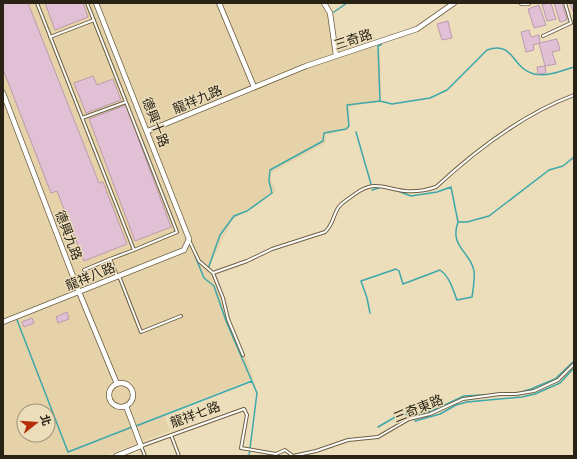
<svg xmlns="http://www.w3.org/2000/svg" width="577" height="459" font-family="'DejaVu Sans','Noto Sans TC',sans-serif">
<rect width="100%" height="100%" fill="#ecddbb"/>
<path fill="#e5d2a9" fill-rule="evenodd" d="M3,3H322L328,13L339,46L370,47L380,49L381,101L348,107L350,129L326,135L325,143L269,174L276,191L232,220L210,265L253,377L247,381L164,414L170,431L105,456H3ZM24,411H48V435H24Z"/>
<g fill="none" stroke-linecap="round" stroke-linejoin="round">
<path stroke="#3da8a9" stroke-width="1.5" d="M334,12L347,3
M380,101L378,46L381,45L382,42
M356,132L371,184
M372,190L382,187
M395,190L411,196L437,192L451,187L458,222
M195,256L204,278L214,286L226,321L257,393L249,456
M208,269L220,235L234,216L247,211L272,193L269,181L270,170L323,141L324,133L346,129L349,126L347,105L380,101L392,104L430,98L447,90L487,50C514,40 512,69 534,74C547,77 562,71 574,67
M370,313L367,298L361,281L396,269L399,271L403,284L440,270C450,277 453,290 457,300L472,297C473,289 475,279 474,271C471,252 449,247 458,222H467L489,216L549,170L563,166L574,157
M17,320L68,452L132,427
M415,421L440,414L456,405L467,402L522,397L535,394L560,383L574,368
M136,426L252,381
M378,427L397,416L405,414L411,416L434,410L464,396L518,393L531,389L555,379L574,361"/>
</g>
<path fill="#e1bfd4" stroke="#bb9baf" d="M3,3H28L99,183L103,182L127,244L84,261L57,191L51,193L3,69Z
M45,3H83L88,17L55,30Z
M551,3L556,19L547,21L542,4Z
M554,3H562L567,20L560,22Z
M570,3H574V14Z
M539,5L546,25L534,28L528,9Z
M448,21L452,38L442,40L437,24Z
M529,30L531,37L539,35L540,43L533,45L534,50L526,52L521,32Z
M557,39L560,50L552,52L556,64L545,66L539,43Z
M545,66L546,73L538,74L537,67Z
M93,76L97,85L113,79L121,100L86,113L74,83Z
M126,105L171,227L135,241L89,119Z
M67,312L69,319L58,323L56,317Z
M32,318L34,323L24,327L22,322Z"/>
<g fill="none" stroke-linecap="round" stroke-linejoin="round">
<defs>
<path id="lane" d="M37,3L134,250L110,259
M87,3L126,102
M543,36L571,23L565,3
M50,37L94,20
M82,118L126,102L177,232L134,250
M189,240L199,261L213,273L223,298L228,319L243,355
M84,270L110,259L117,276
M213,273L247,261L272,249L325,232C333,225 333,216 338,208C342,202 350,198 355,194C375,179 385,189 405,191C416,192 427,190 436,187C476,150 523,114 574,95
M119,276L141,332L181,316
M171,435L179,456
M145,456L141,446L244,409L247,415L241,448L276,454L285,450L293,456L316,451L348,440L378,437L409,419L430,414L463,399L500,394H516L534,391L558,380L574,364"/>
<path id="street" d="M219,3L254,87
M324,3L330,13L336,55
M522,3H528
M3,93L79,292L117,384
M148,131L306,66L417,29L454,3
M3,322L184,250L189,239L96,3
M109 395a12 12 0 1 1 24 0a12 12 0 1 1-24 0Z
M116,456L141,446L126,406"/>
</defs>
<use href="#lane" stroke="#6d5f41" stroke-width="4"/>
<use href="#street" stroke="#6d5f41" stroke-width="6"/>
<use href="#lane" stroke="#fff" stroke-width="2"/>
<use href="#street" stroke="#fff" stroke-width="4.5"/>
</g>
<g text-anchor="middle" stroke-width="3" stroke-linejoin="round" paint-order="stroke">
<g font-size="13" fill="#292316" stroke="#ecddbb">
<text transform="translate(353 39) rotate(-18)" y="5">三奇路</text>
<text transform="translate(197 99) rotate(-23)" y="5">龍祥九路</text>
<text transform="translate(156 122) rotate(69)" y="5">德興十路</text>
<text transform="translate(69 235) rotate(69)" y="5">德興九路</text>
<text transform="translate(90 276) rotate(-22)" y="5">龍祥八路</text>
<text transform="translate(418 408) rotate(-22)" y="5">三奇東路</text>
<text transform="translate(195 414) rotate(-20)" y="5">龍祥七路</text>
</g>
</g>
<rect width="577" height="459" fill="none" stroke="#292316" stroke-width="8"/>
<g transform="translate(36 423) rotate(73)"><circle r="19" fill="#ecddbb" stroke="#9e9379"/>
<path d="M0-3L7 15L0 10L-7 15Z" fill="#b72d08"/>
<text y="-6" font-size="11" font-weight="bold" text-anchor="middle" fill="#292316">北</text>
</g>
</svg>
